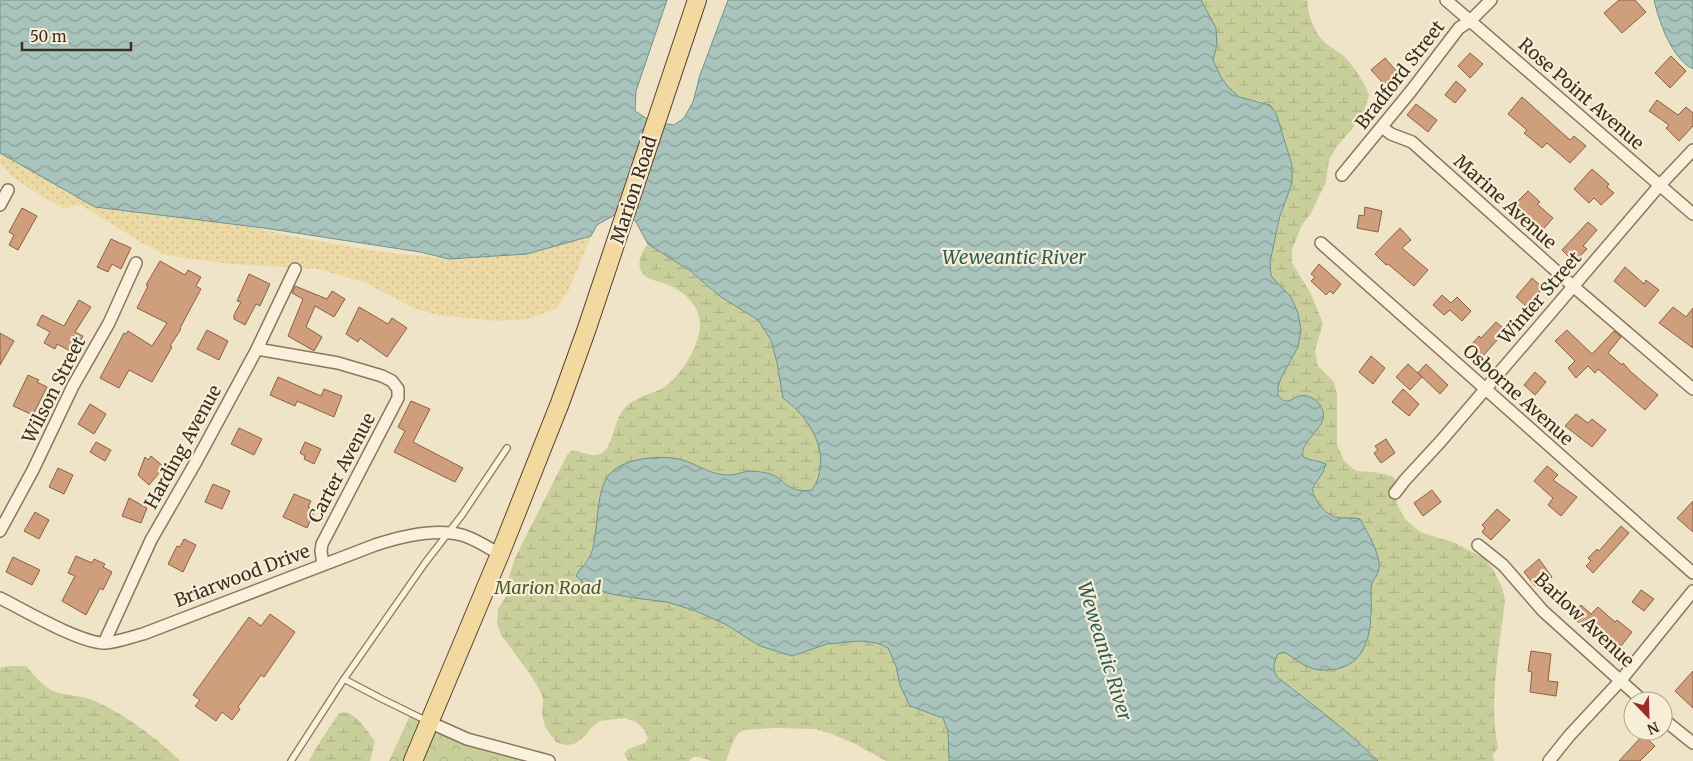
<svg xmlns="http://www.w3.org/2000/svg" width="1693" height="761" font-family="Merriweather,serif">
<defs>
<pattern id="forest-crowns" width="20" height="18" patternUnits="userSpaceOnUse" patternTransform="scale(1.25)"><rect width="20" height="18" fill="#c9cf9b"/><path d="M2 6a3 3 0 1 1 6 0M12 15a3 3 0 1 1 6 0" fill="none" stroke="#aeb285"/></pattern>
<pattern id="wetland-marsh" width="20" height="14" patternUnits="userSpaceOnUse" patternTransform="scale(1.25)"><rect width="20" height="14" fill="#c9cf9b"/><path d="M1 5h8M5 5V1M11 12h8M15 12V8" fill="none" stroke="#aeb285"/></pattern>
<pattern id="sand-dots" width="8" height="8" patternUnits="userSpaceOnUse" patternTransform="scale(1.25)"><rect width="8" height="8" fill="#ecd9a5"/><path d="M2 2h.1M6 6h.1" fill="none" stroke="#cbbb8e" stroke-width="1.8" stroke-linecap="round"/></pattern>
<pattern id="water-waves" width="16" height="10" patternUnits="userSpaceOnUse" patternTransform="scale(1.25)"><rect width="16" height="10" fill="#a9c4bc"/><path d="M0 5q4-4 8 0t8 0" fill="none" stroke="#8ba098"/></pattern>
</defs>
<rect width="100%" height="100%" fill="#f0e4c8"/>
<path fill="url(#forest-crowns)" d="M412,711C457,726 500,745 545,761H389Z"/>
<path fill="url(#wetland-marsh)" d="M1201,0H1307C1308,15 1315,36 1328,45C1333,49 1339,52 1344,56C1355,68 1363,80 1369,95L1364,111L1352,129L1337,146L1329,160L1326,182L1311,213L1302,225L1292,250V263L1310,292L1323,323L1315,351L1318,366L1334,382L1337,393V444L1344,461L1356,471L1374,472L1392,476L1397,481V504L1405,519L1420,532L1455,543L1484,558L1492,568L1502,587L1505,600C1500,647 1488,702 1498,748L1493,755L1494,761H1378C1347,730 1312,704 1277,677C1272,668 1274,663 1278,654L1284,652L1302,664L1372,619L1371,584L1379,571V562L1370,536L1360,519C1351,517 1347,518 1340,518C1325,516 1315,501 1312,489L1323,472L1317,460H1307L1303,457C1301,444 1317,431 1323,419L1297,396C1289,401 1285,402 1278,396V387L1281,378L1298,347L1291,297L1271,276L1270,262L1285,200L1292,165L1276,113L1261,101L1250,100L1239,97L1229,88L1221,77L1213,60L1217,45Z
M648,244L690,272L721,297L758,320L771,340L777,363L783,398C811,418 834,457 812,490C789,493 788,481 770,474C755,467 741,476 728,475C711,474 695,466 680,459L596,533L590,556L582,565L635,598L667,602L696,611L725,624L760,646L792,656L827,644L860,641L877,643L888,648L896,666L900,685L910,706L943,718L948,732L949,761H886L855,744L832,734L815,729L775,728L744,730L738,733L733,742L726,761H711L699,757H693L689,761H628L624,754L628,749L645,743L648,738L644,729L636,722L625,718L600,721L591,728L584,737L574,744L566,745L557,743L545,727L542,714L543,698L538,687L528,671L501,635L497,623L498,609L509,592L508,580L515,558L567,455L573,450C582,451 593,459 602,453C612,448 614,423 621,413C631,397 648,396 663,388C682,376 707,336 698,313C693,300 681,290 668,285C662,282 653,281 647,277C634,269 640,253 648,244Z
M11,666H26C33,674 41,684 51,690C62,696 82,695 95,701C127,716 156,737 180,761H0V668Z
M339,713C342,713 345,712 348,713C359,717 368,732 375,741L370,761H309L316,748Z"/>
<path fill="url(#sand-dots)" d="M0,123L222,220L291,236L375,251L449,259L527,254L591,236L568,292L556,309L527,319L497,321L438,315L414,308L364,282L318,269L229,264L166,255L142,243L81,205L63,208C49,200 5,177 0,162C0,155 0,131 0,123Z"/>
<path fill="url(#water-waves)" stroke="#6f938a" d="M0,0H667L636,91L635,111L652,122L674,125L684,118L693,102L700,75L728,0H1201L1216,28L1217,45L1213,60L1221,77L1229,88L1239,97L1270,105L1276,113L1292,165V183L1280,216L1270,262L1271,276L1291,297L1298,313L1301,330L1298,347L1281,378L1278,387V395C1281,399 1283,401 1288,401C1292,400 1295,397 1299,396C1312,393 1326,406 1323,419C1319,433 1300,442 1303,457C1310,461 1318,460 1326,464L1323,472L1312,489C1315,501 1325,516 1340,518C1347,518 1352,517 1360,519C1367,532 1381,554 1379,569C1378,576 1371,581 1371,589C1372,619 1373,661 1337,669C1329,670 1322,671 1314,669C1303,666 1294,658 1284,652L1278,654C1274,663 1272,668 1277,677C1312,704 1347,730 1378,761H949L948,732L943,718L910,706L900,685L896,666L888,648L877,643L860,641L827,644L792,656L760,646L725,624L696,611L667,602L635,598L606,593L588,587L576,576C580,568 588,561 591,554C599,532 595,494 608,476C621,458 659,455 679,459C696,463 711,476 730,475C736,475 742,472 749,471C754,471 762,472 767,473C785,477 786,494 812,490C834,457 811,418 783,398L777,363L771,340L758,320L721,297L690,271L648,244L636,222L623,210L597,225L591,236L527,254L449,259L420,252L264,228L95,207L0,153Z
M1654,0H1693V69C1672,59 1659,22 1654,0Z"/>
<path fill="#cf9f7d" stroke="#8d5f41" d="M1619,0H1635L1646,12L1622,33L1604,13Z
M1470,53L1483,64L1470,78L1458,66Z
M1671,56L1686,71L1670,88L1655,73Z
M1385,58L1399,74L1386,86L1371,70Z
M1456,81L1466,90L1455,103L1445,95Z
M1522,97L1570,140L1574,136L1586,146L1570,163L1547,143L1542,148L1524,133L1527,130L1508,114Z
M1657,100L1678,115L1686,107L1693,113V126L1679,141L1666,128L1669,125L1649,111Z
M1416,104L1437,120L1428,132L1407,115Z
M1592,169L1609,184L1607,187L1614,193L1601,205L1594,198L1589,203L1574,189Z
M1528,191L1540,202L1537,204L1553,218L1540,233L1512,207Z
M1365,207L1382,211L1378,232L1357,228L1359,215L1364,216Z
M22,208L37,216L18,250L9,245L14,235L9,232Z
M1588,222L1597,230L1583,246L1587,249L1574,262L1562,250Z
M1400,228L1411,240L1402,248L1428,270L1414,286L1388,264L1386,265L1375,254Z
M111,239L131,248L121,269L112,264L108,272L97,267Z
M160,261L185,275L188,270L201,277L196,286L201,289L180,328L181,329L170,346L172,347L152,382L129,370L119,388L100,378L124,333L126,334L128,331L152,346L167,323L137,308L148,286L146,285Z
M1319,264L1341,284L1333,294L1330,291L1326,295L1311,281L1315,277L1311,274Z
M1625,267L1644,284L1646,280L1659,290L1645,307L1614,281Z
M249,274L270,284L260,306L256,304L245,325L234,319V315L241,302L237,301Z
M1532,278L1543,288L1527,307L1516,297Z
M295,286L327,299L332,291L345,299L334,317L315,306L306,327L322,337L314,351L288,336L303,299L292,293Z
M1442,295L1451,303L1457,297L1471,311L1462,321L1450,310L1444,315L1433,305Z
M79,300L91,307L75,332L83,336L74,353L57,344L55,349L44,343L50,332L37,325L42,315L64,326Z
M359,307L388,324L392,318L407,328L387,357L360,338L358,342L346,334Z
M1673,307L1686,317L1693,308V348L1659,323Z
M1496,322L1506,330L1483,356L1471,345L1479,336L1481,338Z
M207,330L228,341L219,360L197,349Z
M1567,330L1592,354L1614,331L1621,337L1608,353L1622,365L1623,363L1631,372L1658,395L1645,410L1598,369L1595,373L1588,366L1576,378L1568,368L1575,361L1555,341Z
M0,333L14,341L0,365Z
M1371,356L1385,368L1373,384L1359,372Z
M1408,364L1422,377L1410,390L1396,377Z
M1426,364L1448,385L1440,394L1418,373Z
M1535,372L1546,382L1535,395L1524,385Z
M28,375L39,380L37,382L47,387L33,415L13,406Z
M278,377L321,396L324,389L342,396L334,417L297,401L295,406L270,395Z
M1403,389L1419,404L1409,416L1392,402Z
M411,401L430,409L413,442L463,468L455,482L394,452L405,431L398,427Z
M90,404L106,414L94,434L78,424Z
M1576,414L1588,423L1592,419L1606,430L1592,447L1565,426Z
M239,428L262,439L254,455L231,444Z
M1386,439L1395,453L1381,463L1374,453L1378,450L1375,446Z
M96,442L111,450L105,461L90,452Z
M305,442L321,449L314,464L304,459L305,456L300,453Z
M151,456L164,467L149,485L138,475L145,457L148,460Z
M1547,466L1558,475L1553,480L1577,497L1561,516L1548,505L1553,498L1534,481Z
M58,468L73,475L64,494L49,487Z
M213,484L230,491L222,509L205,502Z
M1432,490L1441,502L1423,516L1414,503Z
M294,494L311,501L308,507L315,510L307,528L283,517Z
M129,498L147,508L141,523L122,516Z
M1693,501V532L1677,518Z
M1497,509L1510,520L1491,540L1482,532L1485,528L1482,525Z
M35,512L49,520L39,539L24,531Z
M1621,526L1629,533L1593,573L1586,566L1591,561L1588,558L1597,549L1599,551Z
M184,539L196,545L183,572L168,564L177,546L180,547Z
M76,556L92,563L94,559L105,564L103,567L112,572L103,590L100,588L86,615L62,601L75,576L68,573Z
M13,557L40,570L32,585L6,572Z
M1539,559L1552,577L1539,588L1537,585L1535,586L1524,572Z
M1641,590L1654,599L1644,611L1632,602Z
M1581,605L1591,614L1598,607L1615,622L1617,620L1632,632L1621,646L1599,629L1594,635L1572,617Z
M270,614L295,632L264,677L261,675L238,707L240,709L232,720L222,712L216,721L195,706L200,700L193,695L249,617L261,626Z
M1531,651L1551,654L1548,681L1558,682L1556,696L1530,692L1532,672L1528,671Z
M1693,671V708L1675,691Z
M1643,735L1655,746L1640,761H1619Z"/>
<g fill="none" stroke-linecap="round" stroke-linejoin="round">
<defs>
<path id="lane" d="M427,721L380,698L344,679L425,563L462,515L507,448
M291,761L344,679"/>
<path id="street" d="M1446,0L1693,214
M1382,127L1391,134L1412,142L1574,287L1693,389
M1342,175L1411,91L1459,28L1470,21L1491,0
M0,205L8,190
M1321,243L1693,573
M257,349L338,363L382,376L392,381L398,389V398L322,544L321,551L323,564
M1395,493L1405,480L1441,441L1659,186L1693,150
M0,531L33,470L73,386L109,323L136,263
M1478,545L1503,565L1543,611L1643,701
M0,598C24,610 81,644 106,643C118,642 131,637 143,634L375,545C402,536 434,528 462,535C476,539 488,548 500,554
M104,643L151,540L197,460L257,349L295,269
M1663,719L1693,743
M429,722L467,739L549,761
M1549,761L1569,736L1621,680L1693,591"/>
<path id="primary" d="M413,761L500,554L560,403L586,331L697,0"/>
</defs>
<use href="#lane" stroke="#8d765c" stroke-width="8"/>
<use href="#street" stroke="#8d765c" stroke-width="14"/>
<use href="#primary" stroke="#5b4430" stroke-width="20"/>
<use href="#lane" stroke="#faf1dc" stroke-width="5.5"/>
<use href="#street" stroke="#faf1dc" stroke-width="11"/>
<use href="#primary" stroke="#f3d9a0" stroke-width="18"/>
</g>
<g text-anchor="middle" stroke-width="4.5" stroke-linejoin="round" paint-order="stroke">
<g font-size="18" fill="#3d2e20" stroke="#f7eed8">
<text transform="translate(1400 75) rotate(-52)" y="6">Bradford Street</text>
<text transform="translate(1581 94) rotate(41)" y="6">Rose Point Avenue</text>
<text transform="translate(634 190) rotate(-72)" y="6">Marion Road</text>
<text transform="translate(1505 202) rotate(42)" y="6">Marine Avenue</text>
<text transform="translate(1540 298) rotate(-49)" y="6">Winter Street</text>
<text transform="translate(54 390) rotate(-63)" y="6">Wilson Street</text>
<text transform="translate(1518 395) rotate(42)" y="6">Osborne Avenue</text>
<text transform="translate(183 447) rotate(-61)" y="6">Harding Avenue</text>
<text transform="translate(342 468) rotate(-62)" y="6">Carter Avenue</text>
<text transform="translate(242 576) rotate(-21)" y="6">Briarwood Drive</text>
<text transform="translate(1584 620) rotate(43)" y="6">Barlow Avenue</text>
</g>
<g font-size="18" font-style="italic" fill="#4d5a26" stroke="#f7eed8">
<text x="548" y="594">Marion Road</text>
</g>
<g font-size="19" font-style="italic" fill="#2f5d5a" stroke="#f7eed8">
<text x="1014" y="264">Weweantic River</text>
<text transform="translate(1105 651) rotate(73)" y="7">Weweantic River</text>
</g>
</g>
<g transform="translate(1648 716) rotate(157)"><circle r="24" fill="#f7eed8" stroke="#ada18e"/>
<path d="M0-4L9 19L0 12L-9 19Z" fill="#9e2a2b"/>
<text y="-8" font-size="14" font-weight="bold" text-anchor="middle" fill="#3d2e20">N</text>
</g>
<path d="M22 42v8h109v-8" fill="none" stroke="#3d2e20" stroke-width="2.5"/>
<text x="30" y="42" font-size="15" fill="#3d2e20" stroke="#f7eed8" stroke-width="4" paint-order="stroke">50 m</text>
</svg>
